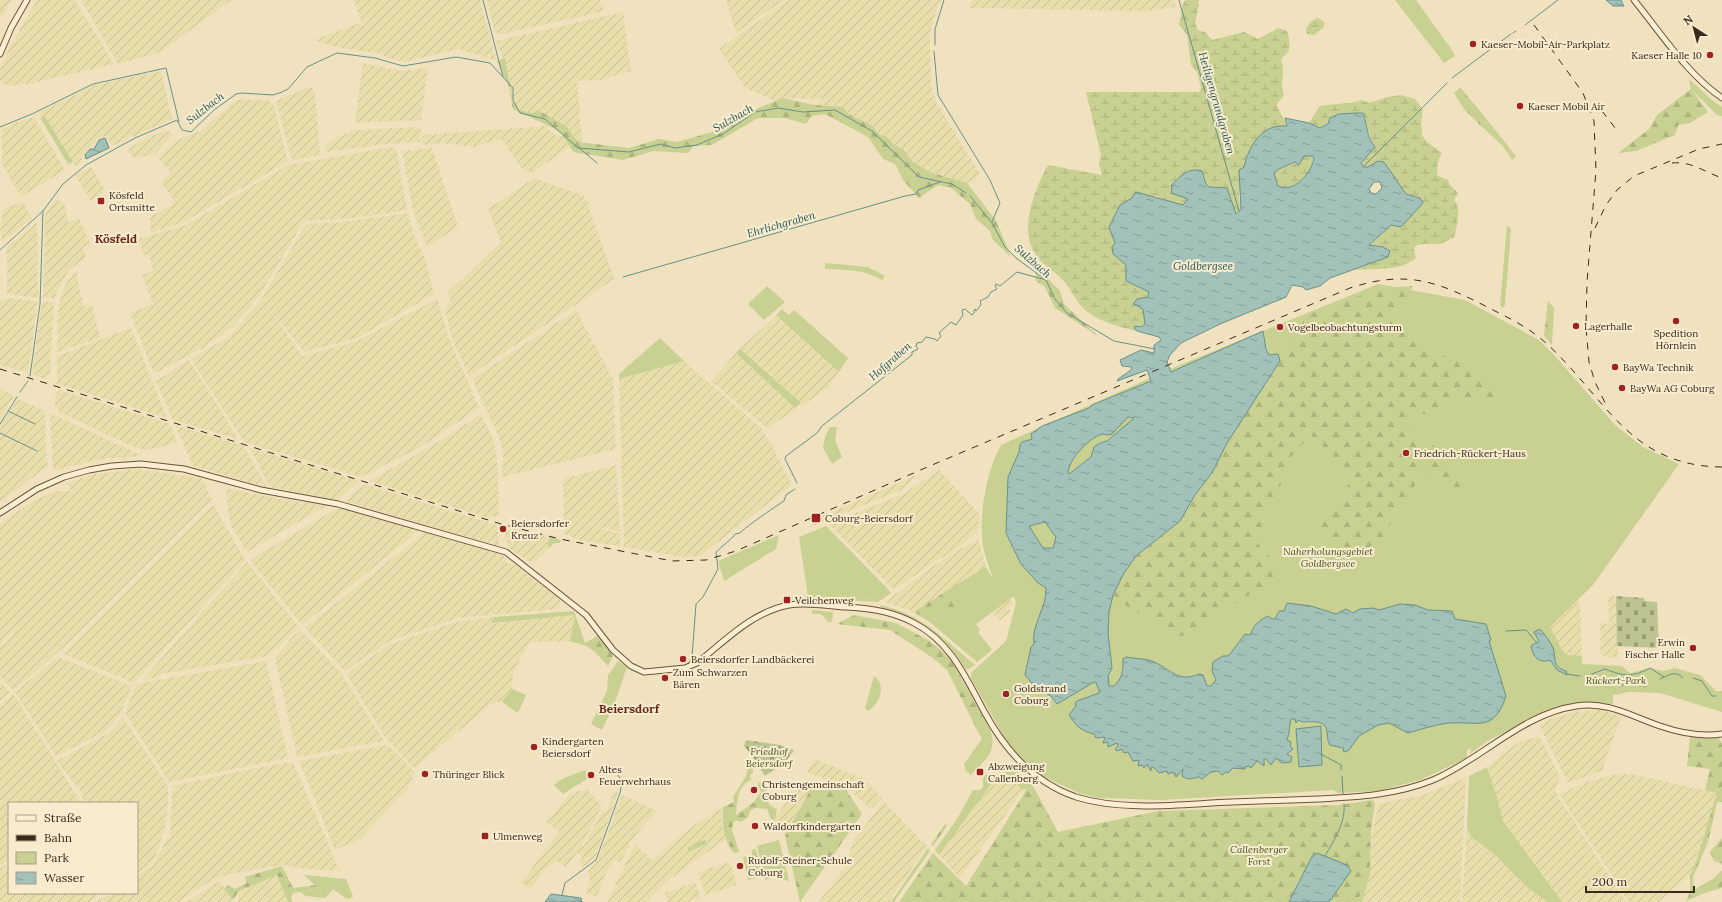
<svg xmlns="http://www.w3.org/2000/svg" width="1722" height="902" font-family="Lora,serif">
<defs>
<pattern id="farmland-furrows" width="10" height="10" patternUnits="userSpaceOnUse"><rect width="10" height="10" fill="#e7deac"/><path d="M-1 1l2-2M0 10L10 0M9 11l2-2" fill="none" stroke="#c7bf93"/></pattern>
<pattern id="forest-firs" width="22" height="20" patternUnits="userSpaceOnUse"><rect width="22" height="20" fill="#c8d092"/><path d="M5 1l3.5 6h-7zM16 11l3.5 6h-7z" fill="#adb37d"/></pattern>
<pattern id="wetland-marsh" width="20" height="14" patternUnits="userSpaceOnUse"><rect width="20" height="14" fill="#c8d092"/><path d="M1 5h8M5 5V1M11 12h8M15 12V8" fill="none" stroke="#adb37d"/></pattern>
<pattern id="cemetery-stones" width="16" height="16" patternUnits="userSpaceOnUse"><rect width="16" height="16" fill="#bdc492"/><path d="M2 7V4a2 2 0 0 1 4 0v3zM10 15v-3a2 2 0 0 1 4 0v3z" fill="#9b9f76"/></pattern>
<pattern id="water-ripples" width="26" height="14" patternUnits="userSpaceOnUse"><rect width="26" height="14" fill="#a2c2b9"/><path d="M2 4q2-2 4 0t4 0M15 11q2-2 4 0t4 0" fill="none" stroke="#859e96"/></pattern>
</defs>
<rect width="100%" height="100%" fill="#f1e2bf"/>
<path fill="url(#farmland-furrows)" d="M0,0H12L0,19Z
M37,0H75L114,64L33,83L9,86L2,83L0,79V68L11,45Z
M81,0H231L161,52L118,64Z
M354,0H480L497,61L458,49L406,62L391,59L381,54L336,47L314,40L359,23L363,27Z
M487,0H599L605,11L503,34L495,33Z
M726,0H784L736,33Z
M788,0H940L930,32L931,86L936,102L980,174L973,182L967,183L929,172L912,161L903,149L894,145L886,136L880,135L871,125L850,115L842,107L815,105L823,99L782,98L775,101L744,87L719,49Z
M972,0H1174L1176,7L1145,11L969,8Z
M623,12L631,71L601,80L577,81L582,142H578L566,126L538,110L532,113L519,110L513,100L505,58L503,59L496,41Z
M363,63L400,71L428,68L421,120L355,123Z
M161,71L172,119L112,146L105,136L97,139L83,156L81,160L83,162L76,167L45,118L41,119L39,113L94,85Z
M311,86L315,92L320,155L294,160L291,158L276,101Z
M241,99L270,101L274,107L288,161L186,221L151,233L150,217L176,203L161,182L171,172L158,157L176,141L200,131L234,102Z
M34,117L65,170L21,197L2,164V131L3,127Z
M546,126L556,136H563L570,147L532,173L520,167L502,139L492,141L474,147L442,143L422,145L423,135Z
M421,127L420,142L388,144L325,152V146L338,137L355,130Z
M164,131H169L172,135L156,154L138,158L133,157L128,149L139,142Z
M392,147L397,151L407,210L355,218L304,221L260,295L233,327L201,349L154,374L130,313L153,304L142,275L153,271L149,255H144L138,239L186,225L288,165Z
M432,148L458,227L427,247L413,211L402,151Z
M91,167L106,191L91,201L75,175Z
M534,178L584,196L587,201L614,279L469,376L452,339L445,309L451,302L448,292L501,242L488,209Z
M56,198L65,205L68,222L79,218L91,245L82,248L86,257L69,270L54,298L43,297L45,215Z
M23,202L32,218L9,238L2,241L0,231L3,209Z
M408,213L415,237L426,261L434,294L357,338L304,352L271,310L302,356L355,342L437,299L449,338L479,408L421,447L361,477L244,442L191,359L231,335L262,298L306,224L333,222L335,223Z
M37,222L38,298L7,294V247Z
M77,270L78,283L84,307L92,305L100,338L57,352L58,311L62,291L69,279Z
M7,298L38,301L28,373L0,365V301Z
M42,302H54L50,374L45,379L32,374Z
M573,312H577L613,379L616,449L502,477L503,452L500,440L472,379Z
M776,315L839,372L828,388L803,405L740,349Z
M131,328L167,418L57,384V356Z
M736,353L795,408L796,410L767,428L711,381Z
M189,360L207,388L238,439L173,420L156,381Z
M684,361L762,429L777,454L775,458L779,459L792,485L700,556L684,557L624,547L619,379Z
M1,389L14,396L0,420V390Z
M59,390L170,424L177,442L159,448L145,450L134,447L61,413L55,406V396Z
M18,399L45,411L46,455L48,466L0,502V425Z
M50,413L143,456L101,459L53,471Z
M481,414L493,439L497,458L499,516L485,517L369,481L430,447Z
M175,425L244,446L267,487L193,466Z
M250,448L359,481L338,500L270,487Z
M616,465L620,531L591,526L620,534V546L582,541L564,534L563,479Z
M135,469L201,478L212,499L83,629L43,666L13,690L0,677V647L13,634L15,629L0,644V524L28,504L54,491H72L66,484L90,475Z
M939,470L979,513L978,532L951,553L934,562L894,590L829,524L903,494Z
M919,474L901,490L808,528L816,519Z
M363,484L497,525L499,546L344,501Z
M229,489L281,499L326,506L247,552L231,526L226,495Z
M214,505L245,560L134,683L63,654L210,507Z
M339,507L420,530L302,625L250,560Z
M513,528L549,537L548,549L536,561L530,562L510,549L508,545L505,533Z
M425,532L503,554L506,563L514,564L560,599L559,609L458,618L390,641L345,671L305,628Z
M978,538L986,567L914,612L885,602L933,566Z
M247,562L299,627L268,656L161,674L158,677L141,681Z
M1608,596H1616L1618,658L1601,656L1600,624L1609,623Z
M1009,599L1013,604L1008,608L1011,612L999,621L992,612Z
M1580,601L1582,656H1573L1563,651L1550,627L1572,604Z
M575,615L570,641L530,642L513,672L512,689L502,702H494L414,768L386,738L346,674L390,644L459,621L494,617L492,623Z
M301,630L341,673L384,741L297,757L275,658L293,636Z
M58,657L132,686L121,713L110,727L104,732L56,756L15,692Z
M266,661L288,758L169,782L125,713L136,684Z
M0,682L10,692L0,701Z
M13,693L81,803H9V860L0,865V706Z
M1601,710L1621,716L1602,771L1568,783L1539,725L1548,720L1574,712Z
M123,717L168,786V807L165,826L159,848L154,859L149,865L137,873V803H84L81,792L57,761L109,733Z
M1536,737H1540L1559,775V780L1555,790L1557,795L1626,902H1562L1503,821L1496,793L1487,767L1517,743Z
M386,745L390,747L415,772L404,795L399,797L361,839L335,850L299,761Z
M815,759L864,779L882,798L871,809L843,785H838L807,772Z
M293,762L340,871L306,869L283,865L230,874L214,879L178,902H95L112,893H137V876L153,865L170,834L173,786L261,767Z
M1001,770L1023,790L960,878L939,855Z
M1619,774H1631L1717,793L1697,859L1690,875L1658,902H1629L1559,794L1592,780Z
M1466,778L1460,902H1362L1370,872L1371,840L1378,805L1386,802L1420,796Z
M801,781L810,789L785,836L775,820L776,816Z
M587,789L602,806L580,849L586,842L601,813H606L614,791L618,793L597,853L593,859L584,867L579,863L582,857L577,853L565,867L557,861L547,867L531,888L521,883L559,831L544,821L553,815L570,793Z
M622,795L657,811L632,839L621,862L615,860L606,872L597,897L586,893L590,880L588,871L597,862L600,854Z
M884,802L927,846L889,902H819L846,865L854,839Z
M721,808L722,825L726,839L671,878L647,902H607L635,844L652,860L690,828Z
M1467,827L1474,840L1494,854L1526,886L1547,902H1462Z
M730,862L737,885L705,895L698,872Z
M9,863V893H104L89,902H0V868Z
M277,875L288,902H238L239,891Z
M220,881L234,902H187L211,886Z
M695,882L701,897L687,902H668L665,893Z"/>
<path fill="#c8d092" d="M1395,0H1416L1452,50L1455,56L1444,63Z
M1689,79L1712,100L1722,107V116L1717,115L1691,89Z
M45,117L73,162L68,164L41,119Z
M1488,121L1516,156L1512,160L1502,145L1480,125Z
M1507,225L1511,229L1505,305L1503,308L1500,305Z
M825,263L868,267L885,276L882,280C864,269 845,270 825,269Z
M1378,284L1465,300L1539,340L1555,356L1616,426L1643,447L1679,464L1593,585L1550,627L1563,651L1568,655L1582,656V664L1622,666L1630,673L1650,668L1664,671L1675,668L1700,675L1716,691H1722V712L1660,693L1628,692L1617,695L1613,694V704L1586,702L1556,707L1487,741L1470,754L1471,748L1467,750V758L1420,780L1378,791L1338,793L1333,790L1161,800L1100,798L1079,793L1044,777L1010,748L971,678V673L1006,641L1016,603L1014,596L976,624L980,630L978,632L992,650L977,662L931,623L918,615L940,599L965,605L951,588L986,567L993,579C989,566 983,552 982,538C980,508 987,471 1001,445L1170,369Z
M767,286L785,302L764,320L748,304Z
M782,309L789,315L794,310L848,358L839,372L776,315Z
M660,338L684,361L619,379V374Z
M740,349L801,403L795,408L736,353Z
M830,427H837L835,440L842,457L832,464L823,448L825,437Z
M826,526L889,590L877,599L808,596L799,537Z
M779,535L776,549L724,581L718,561Z
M549,537L561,540L560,543H554L548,549Z
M881,605C925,616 942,638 975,665L969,669H966C962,665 960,660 957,656C937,631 912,617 882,608L880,607Z
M812,610L833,612L832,622H828L821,614H812Z
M574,611L586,646L570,641L575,615L491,623L494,617Z
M618,661L627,667L614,705L602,730L591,724L607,691L608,675Z
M874,676C887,685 880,704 868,711L865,708Z
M512,689L526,695L518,713L502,702Z
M989,727C999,750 987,758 971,775L966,771L964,764L982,739L978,732Z
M1008,763L1032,785L1034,788L1023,790L1001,770Z
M1487,767L1496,794L1503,821L1562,902H1547L1526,886L1494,854L1471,837L1467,827L1469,776Z
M585,770L587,779L563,794L554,785L562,779Z
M986,774L994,780L939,855L935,850L957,819L973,790H980L983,787V779Z
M779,840L789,881L773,877L765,880L757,846Z
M928,848L930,851L894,902H891Z
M756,849L763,877L748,880L743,857L752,855V850Z
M1370,874L1362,902H1358L1364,880Z
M304,875L346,879L353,896L350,899L345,898L333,889L325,898L306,896L300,892L313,890L315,885Z"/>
<path fill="url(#forest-firs)" d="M505,58L513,102L519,110L532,113L538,110L566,126L578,142L629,148L659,139L677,142L719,130L754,110L782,98L815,105L842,107L850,115L871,125L880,135L886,136L894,145L903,149L912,161L929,172L967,183L997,222L1011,257L992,239L990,231L976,219L970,204L951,188L938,185L919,198L903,180L895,164L883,159L868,137L825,114L812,116L806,124L785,118H758L712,145L694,146L688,153L653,151L623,160L573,152L561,132L513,109L509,87L497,61Z
M1460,87L1488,121L1480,125L1464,109L1454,93Z
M1691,89L1708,112L1690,123L1678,125L1675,135L1636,151L1618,153L1649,129L1657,115Z
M1035,265L1060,291L1064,304L1098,336L1055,308L1045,287L1036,281Z
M1413,286C1407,296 1397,310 1399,323C1407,355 1486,356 1499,398L1460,397L1443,400L1433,415L1421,414L1410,423L1412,431L1420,438L1428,441L1447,457L1456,476L1467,486L1459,492L1423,472L1370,556L1364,558H1358L1317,527L1355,476L1311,435L1289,459L1280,486L1258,533V544L1278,566L1280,575L1271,583L1245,597L1229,609L1219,610L1195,631L1182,636H1178L1129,608L1113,595L1124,573L1136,556L1180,521L1195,495L1212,473L1227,443L1280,361L1305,318L1312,313L1379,289Z
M1548,301L1554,308L1552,345L1544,336Z
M951,588L965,605L952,614L940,600L918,615L914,612Z
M889,590L891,593L878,602L800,598V597L808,596L877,599Z
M854,615L896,623L928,640L941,650L952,662L989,727L978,732L947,670L933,658L890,630L837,624Z
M599,635L613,656L608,666L595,652L586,646L585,643Z
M1690,737L1719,738L1722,745V802H1717L1708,842L1693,877L1694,890L1714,878L1722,870V888L1707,892L1686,901L1690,892V875L1697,859L1717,793L1705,790L1710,769L1687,766Z
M750,760L753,766V773L750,775L751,780C738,785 737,802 736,815L753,803L761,792L758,785L759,782L765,781L769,805L777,809L775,820L771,819L767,809L755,808L750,811L748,817L741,822L736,820L733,823L732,830L739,852L734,853C723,839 722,824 723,807L734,802L733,797L746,776Z
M815,781L846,789L862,814L800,902L785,836Z
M1034,788L1058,832L1158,811L1339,805L1373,800L1375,804L1371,830L1370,874L1364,880L1358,902H1329L1351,871L1347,865L1311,858L1289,902H899L933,853L966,886L1027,789Z
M945,824L947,826L933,846L931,845Z
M1722,838V865L1721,863L1714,861L1710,852Z
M706,840L705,844L688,852V848L697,842Z
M282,866L293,888L316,885L313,890L293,893L291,898L292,902H288L277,875L239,891L233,900L224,889L228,885L235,889L247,883L245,877Z"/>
<path fill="url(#wetland-marsh)" d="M1186,0H1200L1198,2L1199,5L1195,23L1198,30L1205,32L1212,40L1244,32L1258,39L1278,28L1287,31C1289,37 1291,46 1288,52C1286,55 1283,56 1281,60C1286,72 1279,83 1284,95L1277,104C1278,112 1285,118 1287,126H1281L1246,158L1239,196L1241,209L1236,215L1227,188L1209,187L1206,184L1205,176L1183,205L1166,201L1156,196L1132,198L1120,205L1109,227L1115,243L1113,254L1126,265L1139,288L1149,291L1148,297L1137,299L1134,306L1143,309L1145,324L1141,327L1135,326L1134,328L1137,331C1119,327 1096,321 1082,307C1075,299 1071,290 1065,282C1056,272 1043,266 1036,255C1018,231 1035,188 1048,165L1102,175L1099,164L1101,155L1086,92H1199L1201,88L1197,72L1191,65L1187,35L1179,25L1183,3Z
M1318,18L1324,22V27L1314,35L1307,34L1306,30C1308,23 1312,20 1318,18Z
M1401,95L1415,99L1423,110L1421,123L1422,135L1426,141L1442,153C1438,159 1436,170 1438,176L1448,180L1450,185L1458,193L1454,200C1463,208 1456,228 1454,238C1449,239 1443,244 1439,244C1430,244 1423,243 1415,246L1414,249L1416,258C1400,272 1375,268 1354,270L1388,257L1390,251L1383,247L1369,246L1391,225L1415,212L1423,203L1420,198L1406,194L1384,162L1378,161L1368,167H1364L1361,163C1368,155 1373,146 1370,135C1368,129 1365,127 1365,120L1356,113H1348L1320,128L1309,123L1320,106C1333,103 1349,105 1361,100L1369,103L1387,97Z
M1304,156H1313L1314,159C1311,173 1294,194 1278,186L1274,173C1283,165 1298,165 1304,156Z"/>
<path fill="url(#cemetery-stones)" d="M1616,596L1644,598L1645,601L1657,602L1659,648L1617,646Z
M746,740L780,745L794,750L786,761L765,776L751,754L744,746Z"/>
<path fill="url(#water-ripples)" stroke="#699187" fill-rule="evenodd" d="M1606,0H1621L1624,6H1613Z
M1356,113H1363C1367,124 1367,139 1375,147L1361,163L1364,167H1368L1378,161L1384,162L1406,194L1420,198L1423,203L1401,227L1391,225L1369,245L1383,247L1390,251L1388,257L1330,278L1320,286L1306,290L1303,287L1292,285L1286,297L1220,324L1181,343L1170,355L1167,362L1171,372L1263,331L1266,349L1269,355L1278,354L1280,361L1227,443L1212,473L1195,495L1180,521L1136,556L1124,573L1113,595L1109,612L1108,633L1112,668L1108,676L1109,686H1114C1123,678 1123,670 1123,659L1126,657C1134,659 1146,658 1154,662C1172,670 1178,683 1199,674L1203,675L1207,686H1211L1216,680L1212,671L1213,662L1223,656H1227L1230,654L1245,634L1248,635L1251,634C1253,625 1260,620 1268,616L1272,619H1275L1279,611H1284L1287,603L1311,606L1336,614L1346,609L1353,613L1360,609L1373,608L1379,610L1400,604L1415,605L1428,610L1452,611L1455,619L1486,624L1491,640L1489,641L1506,696C1494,733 1478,721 1448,723C1434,725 1422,729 1408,733L1389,723L1378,725L1359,736L1349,750L1344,752L1343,748L1330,745C1327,740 1328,738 1327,732C1326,719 1311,722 1302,722L1298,720L1296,723L1295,719H1291C1289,726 1290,733 1287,740L1291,742L1290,746L1293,749L1287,754L1292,757L1291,762L1282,763L1276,758L1271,765L1266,759H1264V766L1257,761L1251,768L1249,766L1245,767V769L1233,768L1228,773L1226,772L1222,775L1218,771L1211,772L1202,779L1199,777C1192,778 1189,781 1182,776L1183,769L1176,777L1173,772L1168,774L1167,771L1159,773L1153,767L1151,768V771L1147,764L1144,768L1142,765L1138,766L1139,760L1133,761L1128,752L1124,753L1122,749L1117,751L1115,749L1118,746L1117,743L1108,747V742L1103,743L1105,738L1104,737L1096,738L1094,734C1080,731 1076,725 1069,715L1076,706L1075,704L1077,701L1099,693V690L1096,683L1094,682L1057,704L1051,696L1035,687L1025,675L1031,647L1034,644C1031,625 1047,608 1046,588L1038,583L1021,564L1006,533L1008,477L1019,452L1020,445L1022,442L1032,439L1031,434L1042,426L1089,408L1092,405L1151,381L1147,370L1117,381L1118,379L1131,370L1132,367L1122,366L1120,360L1141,350L1154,353V345L1161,340L1159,337L1137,331L1134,328L1135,326L1141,327L1145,324L1143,309L1133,304L1137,299L1148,297L1149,292L1126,281V265L1113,254L1112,247L1115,243L1109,227L1120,205L1132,198L1136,192L1183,205L1188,199L1171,193L1172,188L1171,186C1180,176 1188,167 1202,171L1206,184L1209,187L1227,188L1236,214L1241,209L1239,170L1244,167C1247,152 1256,134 1271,128C1275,126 1282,126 1287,126L1285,118L1309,123L1320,128L1328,124L1330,118L1339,114ZM1304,156H1313L1314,159C1311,173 1294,194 1278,186L1274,173L1279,169L1295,162L1299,165ZM1374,182H1380L1382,188L1376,194L1371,193L1369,189ZM1128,417L1134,418L1107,441L1100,443L1094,447L1091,457L1069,474L1068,472C1070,458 1089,438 1102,434L1108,435L1112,434ZM1045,522L1056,537L1053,548H1043L1029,526Z
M105,138L109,148L86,159L85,155L90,149H94L99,140Z
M1540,629C1545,635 1550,641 1553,648C1557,659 1551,666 1566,671L1567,675L1557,670L1550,660C1539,664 1533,657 1531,646L1539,641L1534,632Z
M1321,726L1322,765L1299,767L1296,729Z
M1317,853L1347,865L1351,871L1329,902H1289L1311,858Z
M551,894L581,898L582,902H545Z"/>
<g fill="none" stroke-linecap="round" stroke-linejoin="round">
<path stroke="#699187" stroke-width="1" d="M483,0L503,77
M1179,0L1239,211
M1525,25L1558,0
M1513,33L1516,31
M935,45V29L944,0
M934,51L938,95L990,180L1000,203L992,222
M1452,78L1511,34
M0,127L32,114L93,84L166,68L179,122
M579,148L597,163
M1363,167L1447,83
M970,196L992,223L1005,247L1016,258L1046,280L1055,299L1067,313L1114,341L1155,349
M0,250L43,211L63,184L86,165L135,138L177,120L182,130L191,132L214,110L236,94L242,93L273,95L282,92L288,89L307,67L337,53L375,58L403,66L456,57L490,63L513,88V100L520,113L545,119L578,148L629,152L661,144L675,148L697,145L723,134L755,112L778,108L803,112L835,110L872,131L919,177L952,184L966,193
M623,277L905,196L916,194L918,190L940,182
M30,376L40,304L43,211
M20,392L28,381
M8,411L35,424
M0,424L17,397
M0,433L37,451
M797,483L785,459L786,456L817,433L822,426L912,355V352L918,349L916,346L917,343L922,342L926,337L935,339L937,341L941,336L939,333L951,322L956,325L963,315L962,310L965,309L972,315L974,313V311L975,309L976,311L981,305L980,301L988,297L991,292L997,289L995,286L996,284L1000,286L1017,272L1046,280
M1506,631L1526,630L1537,643
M688,664L692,657L696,604L703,597L718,569L716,552L733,537L735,534L740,533C744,528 776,506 784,501L786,495L795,489
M1566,674L1580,676
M1592,674L1605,669C1624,676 1631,678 1650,668L1664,677
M1588,677L1593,683L1626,685
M1693,678L1702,681L1712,696H1716
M1660,679C1669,675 1676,670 1683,678
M1633,685L1646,686
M1321,754L1341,765V770
M1342,776L1343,794
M1325,856C1334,840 1346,822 1344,804
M562,895L565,883L596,860L620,793L622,781L611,765"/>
<defs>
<path id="secondary" d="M1634,0C1661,33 1686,73 1722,98
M0,54L11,28L27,0
M0,513L37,489L64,477L89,470L112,466L141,464L184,469L261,490L338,504L506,552L586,615L613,650L631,666L644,672L655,671L685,668L697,663C725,641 752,612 789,605C808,602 829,606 847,607C870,608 894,612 914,623C951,642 966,678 985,713C1005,750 1035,783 1076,797C1125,812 1182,804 1232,802C1261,801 1290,800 1319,799C1358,797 1396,795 1433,780C1482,759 1522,714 1576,706C1607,701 1631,716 1660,726C1680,733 1700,737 1722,734"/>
</defs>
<use href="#secondary" stroke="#6c5339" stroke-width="7"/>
<use href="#secondary" stroke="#fbefd3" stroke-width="5"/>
<path stroke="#392a1c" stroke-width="1" stroke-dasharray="7 7" stroke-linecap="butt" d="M1534,25L1583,93L1594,121L1596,170L1587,282L1586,327L1589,362L1595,382L1606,405
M1602,111L1619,133
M1672,163C1692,161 1704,172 1722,178
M1595,228L1606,205L1617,190L1634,176L1699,149L1722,144
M0,369L501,524L560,539L672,561L706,560L736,551L925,468L1350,288C1408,269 1439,282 1491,309C1511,319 1531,329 1547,344C1606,398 1629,466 1722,467"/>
</g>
<g fill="#9e2222" stroke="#f8eccf" stroke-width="1.5">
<circle cx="1473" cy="44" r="4"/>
<circle cx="1710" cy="55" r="4"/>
<circle cx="1520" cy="106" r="4"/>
<rect x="97" y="197" width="8" height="8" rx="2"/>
<circle cx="1676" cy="321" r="4"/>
<circle cx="1576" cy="326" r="4"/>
<circle cx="1280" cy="327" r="4"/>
<circle cx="1615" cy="367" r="4"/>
<circle cx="1622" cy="388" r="4"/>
<circle cx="1406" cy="453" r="4"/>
<rect x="811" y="513" width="10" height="10" rx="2"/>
<circle cx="503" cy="529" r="4"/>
<rect x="783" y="596" width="8" height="8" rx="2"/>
<circle cx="1693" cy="648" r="4"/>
<circle cx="683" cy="659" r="4"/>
<circle cx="665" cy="678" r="4"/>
<circle cx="1006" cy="694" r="4"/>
<circle cx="534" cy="747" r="4"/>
<rect x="976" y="768" width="8" height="8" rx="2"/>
<circle cx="425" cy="774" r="4"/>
<circle cx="591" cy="775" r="4"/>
<circle cx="754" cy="790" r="4"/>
<circle cx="755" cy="826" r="4"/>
<rect x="481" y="832" width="8" height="8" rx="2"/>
<circle cx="740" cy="866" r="4"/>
</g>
<g text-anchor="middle" stroke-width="4" stroke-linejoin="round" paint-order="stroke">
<g font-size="10" fill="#392a1c" stroke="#f8eccf" text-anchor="start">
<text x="1481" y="48">Kaeser-Mobil-Air-Parkplatz</text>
<text x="1702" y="59" text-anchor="end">Kaeser Halle 10</text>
<text x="1528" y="110">Kaeser Mobil Air</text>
<text x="109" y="199">Kösfeld<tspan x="109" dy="12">Ortsmitte</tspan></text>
<text x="1584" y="330">Lagerhalle</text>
<text x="1288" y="331">Vogelbeobachtungsturm</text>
<text x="1676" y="337" text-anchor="middle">Spedition<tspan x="1676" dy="12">Hörnlein</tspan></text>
<text x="1623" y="371">BayWa Technik</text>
<text x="1630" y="392">BayWa AG Coburg</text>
<text x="1414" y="457">Friedrich-Rückert-Haus</text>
<text x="825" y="522">Coburg-Beiersdorf</text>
<text x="511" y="527">Beiersdorfer<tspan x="511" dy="12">Kreuz</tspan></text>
<text x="795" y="604">Veilchenweg</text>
<text x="1685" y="646" text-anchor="end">Erwin<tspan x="1685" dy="12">Fischer Halle</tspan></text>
<text x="691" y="663">Beiersdorfer Landbäckerei</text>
<text x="673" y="676">Zum Schwarzen<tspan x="673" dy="12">Bären</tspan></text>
<text x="1014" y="692">Goldstrand<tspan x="1014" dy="12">Coburg</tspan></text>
<text x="542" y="745">Kindergarten<tspan x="542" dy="12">Beiersdorf</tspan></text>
<text x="988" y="770">Abzweigung<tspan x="988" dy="12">Callenberg</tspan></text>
<text x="599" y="773">Altes<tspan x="599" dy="12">Feuerwehrhaus</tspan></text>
<text x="433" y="778">Thüringer Blick</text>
<text x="762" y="788">Christengemeinschaft<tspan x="762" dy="12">Coburg</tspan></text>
<text x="763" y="830">Waldorfkindergarten</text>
<text x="493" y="840">Ulmenweg</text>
<text x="748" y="864">Rudolf-Steiner-Schule<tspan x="748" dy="12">Coburg</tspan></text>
</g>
<g font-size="10" font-style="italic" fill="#495721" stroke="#f8eccf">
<text x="1328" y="555">Naherholungsgebiet<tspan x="1328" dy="12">Goldbergsee</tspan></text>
<text x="1616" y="684">Rückert-Park</text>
<text x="769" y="755">Friedhof<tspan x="769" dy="12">Beiersdorf</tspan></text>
<text x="1259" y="853">Callenberger<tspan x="1259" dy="12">Forst</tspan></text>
</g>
<g font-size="11" font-style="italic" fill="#2a5a57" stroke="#f8eccf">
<text transform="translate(1217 103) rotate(74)" y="4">Heiligengrundgraben</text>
<text transform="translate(205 108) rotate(-38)" y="4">Sulzbach</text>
<text transform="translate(733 118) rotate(-30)" y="4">Sulzbach</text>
<text transform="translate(781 224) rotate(-16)" y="4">Ehrlichgraben</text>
<text transform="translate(1033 261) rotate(41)" y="4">Sulzbach</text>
<text x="1203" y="270">Goldbergsee</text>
<text transform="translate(890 361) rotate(-41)" y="4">Hofgraben</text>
</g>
<g font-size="12" font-weight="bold" fill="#692918" stroke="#f8eccf">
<text x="116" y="243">Kösfeld</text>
<text x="629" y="713">Beiersdorf</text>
</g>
</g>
<rect x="8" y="802" width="130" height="92" fill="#f8eccf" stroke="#ac9e87"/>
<rect x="16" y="815" width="20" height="6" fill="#fbefd3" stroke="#ac9e87"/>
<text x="44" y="822" font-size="12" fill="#392a1c">Straße</text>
<rect x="16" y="835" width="20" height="6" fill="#392a1c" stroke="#ac9e87"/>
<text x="44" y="842" font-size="12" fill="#392a1c">Bahn</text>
<rect x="16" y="852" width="20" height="12" fill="#c8d092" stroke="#ac9e87"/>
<text x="44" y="862" font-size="12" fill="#392a1c">Park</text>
<rect x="16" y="872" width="20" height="12" fill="url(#water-ripples)" stroke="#ac9e87"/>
<text x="44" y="882" font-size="12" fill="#392a1c">Wasser</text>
<g transform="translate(1694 28) rotate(324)" stroke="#f8eccf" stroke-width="3" paint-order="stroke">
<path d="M0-3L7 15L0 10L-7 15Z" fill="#392a1c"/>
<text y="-6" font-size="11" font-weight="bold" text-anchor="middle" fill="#392a1c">N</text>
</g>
<path d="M1586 886v6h108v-6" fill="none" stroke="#392a1c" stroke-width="2"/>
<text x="1592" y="886" font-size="12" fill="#392a1c" stroke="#f8eccf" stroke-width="3" paint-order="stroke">200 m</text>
</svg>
